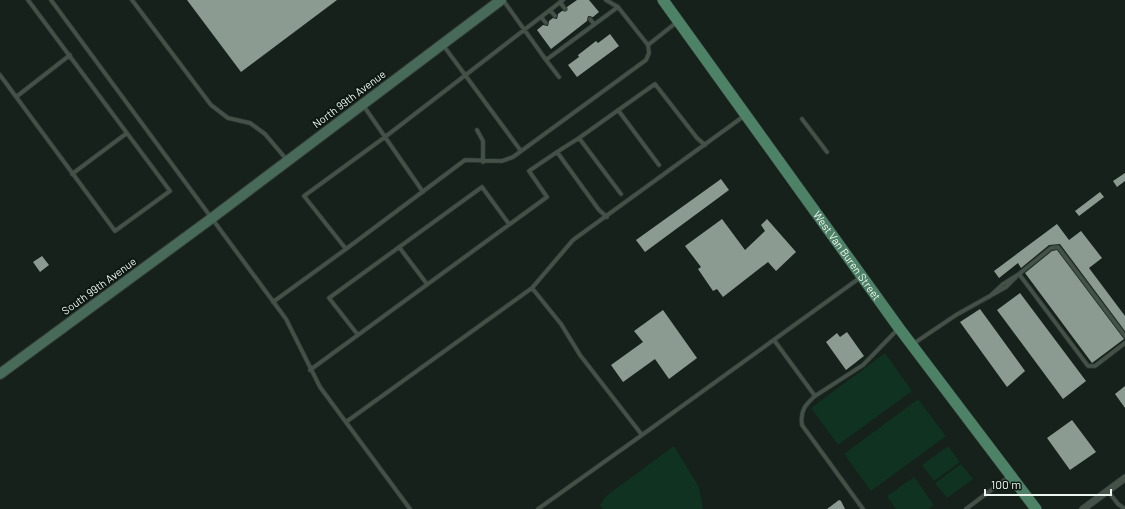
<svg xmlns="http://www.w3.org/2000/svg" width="1125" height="509" font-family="Barlow,sans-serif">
<rect width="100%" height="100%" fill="#15211a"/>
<path fill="#103221" d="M885,353L912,391L838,445L811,408Z
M918,399L946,436L871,491L844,454Z
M674,446L699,487L703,509H603L600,505L606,496Z
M948,446L960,462L934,481L922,465Z
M961,464L973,479L947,498L935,483Z
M914,477L934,505L928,509H896L887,496Z"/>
<path fill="#8c9b92" d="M187,0H337L241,72Z
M577,0H589L599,12L593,17L588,16L587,21L551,49L537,30L543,25L548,26L549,21L553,18L557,19L558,14L562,11H567V7Z
M610,34L619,46L577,77L568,65L579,57L578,55L596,41L598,43Z
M1125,173V181L1117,187L1113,181Z
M721,179L729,190L645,252L636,240Z
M1100,192L1104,197L1079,216L1075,211Z
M722,219L745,250L765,231L761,225L767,219L796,252L776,271L768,262L723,297L717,289L713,291L698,269L701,267L685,246Z
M1057,224L1069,240L1081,231L1102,258L1089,268L1125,316V331L1060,244L1049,245L1021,268L1018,263L999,278L994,271Z
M1057,250L1124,339L1092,363L1025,273L1052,251Z
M42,256L49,265L40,272L33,262Z
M1020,293L1086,381L1063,399L997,310Z
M980,309L1025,371L1007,387L960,322Z
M663,310L697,358L669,379L655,359L623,382L611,365L643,342L634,331Z
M847,332L864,356L846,370L826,342L837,333L840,337Z
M1125,386V408L1115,394Z
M1072,420L1096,452L1070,470L1047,438Z
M839,500L841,501L845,509H827Z"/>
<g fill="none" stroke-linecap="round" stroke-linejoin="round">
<defs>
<path id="lane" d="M51,0L286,319L320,387L410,509
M132,0L211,105L228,118L250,123L265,134L287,160
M503,0L546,60L618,7
M563,0L385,137L304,196L346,249L465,160L502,161L513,157L646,60L649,53L648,45
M606,0L618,7L648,45L677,22
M560,2L565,9
M550,10L555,16
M541,17L546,23
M590,19L594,24
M443,45L521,151
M546,60L559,77
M0,75L115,231L170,191L28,0
M16,97L70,55
M363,105L423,192
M618,110L659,165
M744,116L573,240L532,288L561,324L580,355L642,435L861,277
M802,119L827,152
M477,130L483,141V162
M579,138L557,152L599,210L607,217
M72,174L127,133
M621,194L579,138L655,84L697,138L705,145
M399,247L427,284
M1019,274L1088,366H1095L1125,343
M989,297L1003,284L1019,274L1051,248L1058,247L1125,336
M273,302L346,249
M358,335L329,298L482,187L509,224
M774,340L815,396C805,405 800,411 802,425L863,509
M913,344L956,315L1006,287L1016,277
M310,370L547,197L529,171L557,152
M815,396L863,365L898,329
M346,422L532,288
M1108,491L1118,504L1125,509
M538,509L642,435
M966,509L1010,476"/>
<path id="street" d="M1083,509L1125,478"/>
<path id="secondary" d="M0,374L212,218L501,0"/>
<g id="primary">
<path id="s1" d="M663,0L899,328L1036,509"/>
</g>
</defs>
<use href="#lane" stroke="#313a34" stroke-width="5"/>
<use href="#street" stroke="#313a34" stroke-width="8"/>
<use href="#secondary" stroke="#313a34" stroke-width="12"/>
<use href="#primary" stroke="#313a34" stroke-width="12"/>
<use href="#lane" stroke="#435149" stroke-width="3.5"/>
<use href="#street" stroke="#435149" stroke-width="7"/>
<use href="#secondary" stroke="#486a58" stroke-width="10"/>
<use href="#primary" stroke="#4d8266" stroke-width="11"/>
</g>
<g text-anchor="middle" stroke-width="4" stroke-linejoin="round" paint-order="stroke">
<g font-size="11" fill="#edf5f0" stroke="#0c1811">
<text transform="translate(349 99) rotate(-37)" y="4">North 99th Avenue</text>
<text dy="4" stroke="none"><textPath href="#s1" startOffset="315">West Van Buren Street</textPath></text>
<text transform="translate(99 286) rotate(-36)" y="4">South 99th Avenue</text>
</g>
</g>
<path d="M985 489v6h126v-6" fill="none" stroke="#edf5f0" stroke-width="2"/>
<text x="991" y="489" font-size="12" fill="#edf5f0" stroke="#0c1811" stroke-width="3" paint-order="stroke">100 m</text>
</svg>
